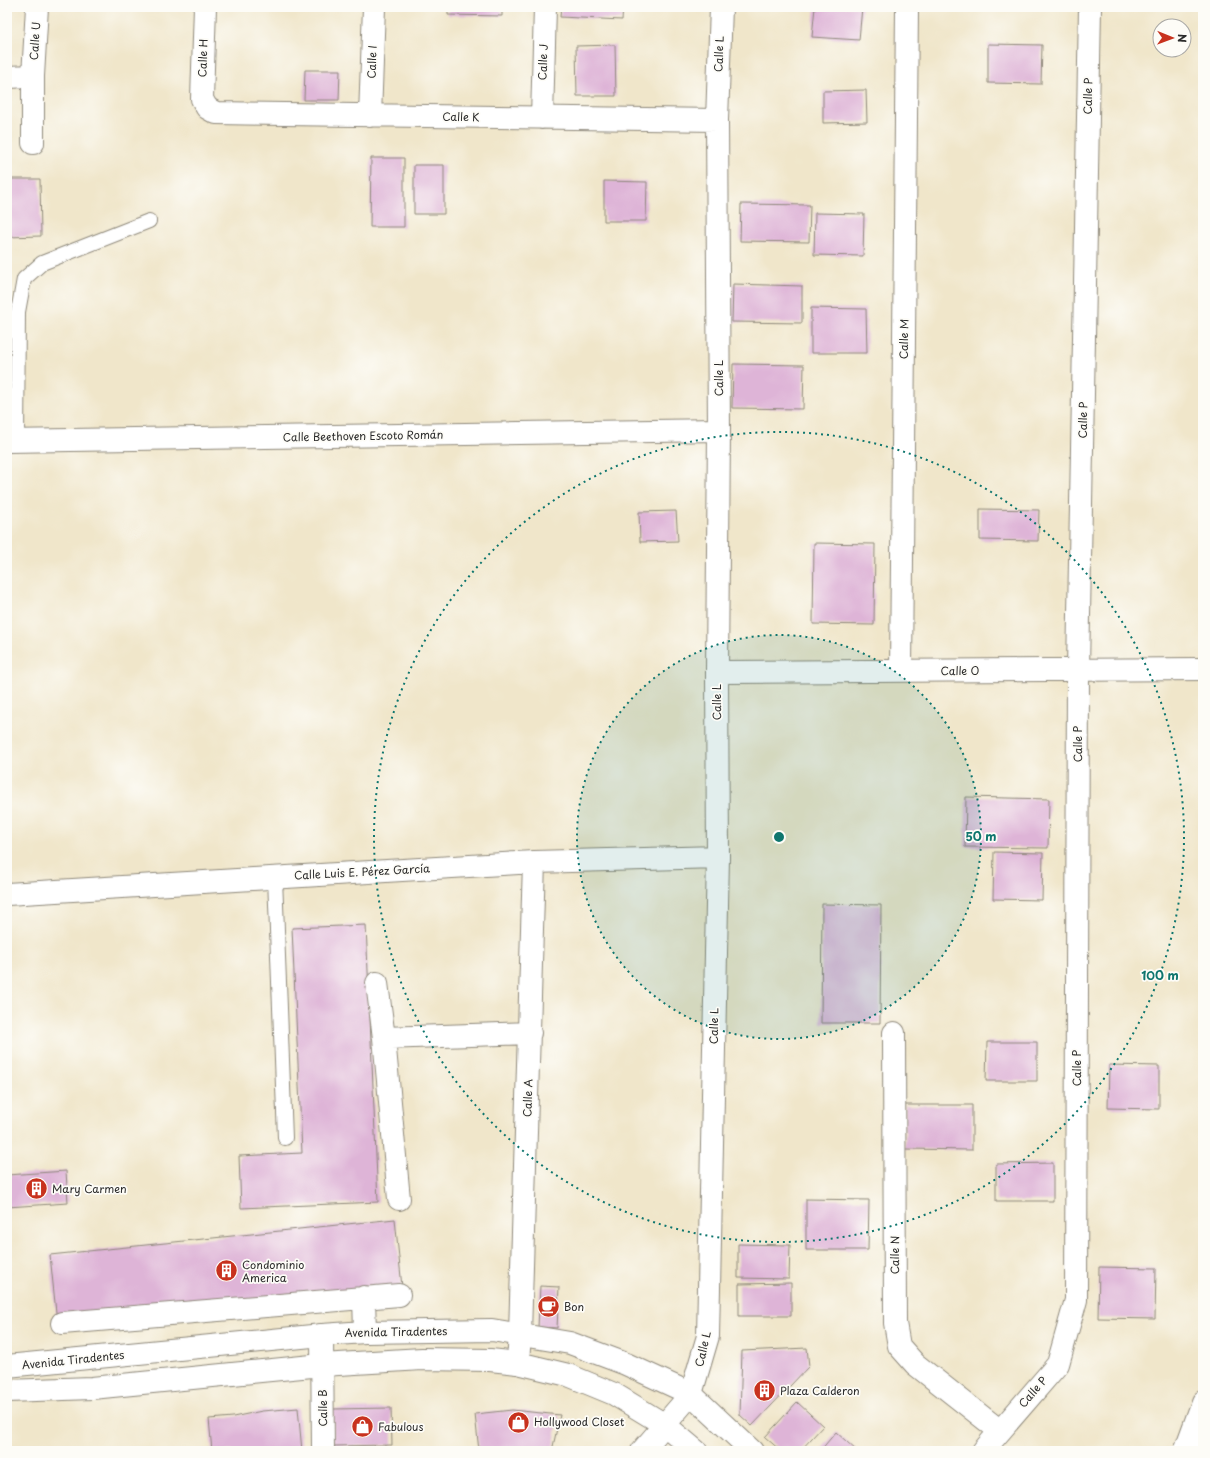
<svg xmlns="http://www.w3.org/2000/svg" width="1210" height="1458" font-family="'Playpen Sans',sans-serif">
<rect width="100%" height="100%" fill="#fdfcf7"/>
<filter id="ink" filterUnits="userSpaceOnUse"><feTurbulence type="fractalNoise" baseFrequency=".025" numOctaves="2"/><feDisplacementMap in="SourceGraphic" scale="8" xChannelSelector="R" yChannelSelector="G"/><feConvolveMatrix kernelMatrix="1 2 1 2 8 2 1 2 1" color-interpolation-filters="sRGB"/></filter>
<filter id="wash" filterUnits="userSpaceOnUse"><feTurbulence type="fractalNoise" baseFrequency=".012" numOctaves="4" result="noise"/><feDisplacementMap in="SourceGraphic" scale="16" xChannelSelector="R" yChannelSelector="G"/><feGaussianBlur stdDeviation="0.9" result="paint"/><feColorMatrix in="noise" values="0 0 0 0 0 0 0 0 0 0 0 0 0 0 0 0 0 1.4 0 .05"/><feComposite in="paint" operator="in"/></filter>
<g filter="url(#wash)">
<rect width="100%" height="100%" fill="#f0e6ca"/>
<g id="blocks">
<path fill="#deb4d7" d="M448,7H502V16L448,15Z
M561,7H623L622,20L560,17Z
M815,7H862L859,40L812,37Z
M988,44L1042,45L1041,84L988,83Z
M615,45L616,96H577L576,46Z
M305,70H340L339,100H304Z
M866,90L867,122L823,123V91Z
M371,158H404V227H370Z
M414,165H444V214H414Z
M7,179H40L41,236L7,237Z
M604,181L647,182L646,221H604Z
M741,204L810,205L809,242L740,241Z
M815,213L864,214L863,256L814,255Z
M733,284L802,286V323L732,322Z
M811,308L866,309L867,353H811Z
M733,364L804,365L803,409L732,408Z
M980,509L1039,510L1038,541L980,540Z
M676,511L678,541L640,542L639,512Z
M814,543L875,544L874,625L813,624Z
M966,797L1049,799L1048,848L965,847Z
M994,852L1043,853L1042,900L993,899Z
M822,904L881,905L880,1023H821Z
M366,925L378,1202L241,1208L239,1156L302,1153L292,928Z
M987,1042H1037V1081H986Z
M1109,1065L1159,1066V1109L1108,1108Z
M905,1105H972V1150L905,1149Z
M1053,1163V1201H996V1164Z
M66,1171L68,1203L7,1207V1175Z
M806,1199L869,1200L868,1250H806Z
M395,1219L402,1287L57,1322L50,1255Z
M738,1244L790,1245L789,1279L738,1278Z
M1099,1267L1156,1268L1155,1319L1098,1318Z
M791,1283V1316H739V1284Z
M540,1286L559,1287L557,1328L538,1327Z
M807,1348L809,1366L752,1426L740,1415L742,1351Z
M797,1402L823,1426L800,1451H781L765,1437Z
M298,1408L302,1451H212L209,1419L233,1417L262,1411Z
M391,1408L392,1445L333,1446V1409Z
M512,1410L560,1415L552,1451H479L475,1414Z
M836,1432L857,1451H820Z"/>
</g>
</g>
<g filter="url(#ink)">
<use href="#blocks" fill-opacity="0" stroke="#8e887a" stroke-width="1"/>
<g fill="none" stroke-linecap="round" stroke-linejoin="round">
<defs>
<path id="service" d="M17,441L18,312L24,279L42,263L149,221
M275,878L285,1138"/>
<path id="minor" d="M205,7L202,99L207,108L216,113L717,120
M7,77L33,76
M370,116L374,7
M542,118L545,7
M33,143V76L37,7
M7,441L719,430
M901,671L907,7
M717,672L1203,669
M7,894L534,862L718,857
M377,983L384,1038L399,1199
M894,1033L895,1323L899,1346L915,1364L1000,1431
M384,1038L530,1033
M364,1297L365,1332
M62,1323L399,1295
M322,1335L323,1451
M518,1363L520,1334L534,862
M642,1451L691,1394L708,1336L718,857L717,672L719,430L717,120L721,7
M983,1451L1058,1364L1076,1300L1078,670L1090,7"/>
<path id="tertiary" d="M7,1366L322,1335L365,1332L492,1330L570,1343L626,1364L691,1394L752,1451
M7,1391L92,1388L322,1365L422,1359L490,1360L518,1363L568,1375L614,1394L665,1425L696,1451
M1185,1451L1203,1402"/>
</defs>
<use href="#service" stroke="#8e887a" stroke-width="16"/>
<use href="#minor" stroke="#8e887a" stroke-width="24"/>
<use href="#tertiary" stroke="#8e887a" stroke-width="24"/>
<use href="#service" stroke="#fff" stroke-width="14"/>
<use href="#minor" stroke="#fff" stroke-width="22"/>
<use href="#tertiary" stroke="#fff" stroke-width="22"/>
</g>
</g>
<circle cx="779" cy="837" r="202" fill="#0f766e" fill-opacity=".12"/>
<g fill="none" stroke="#0f766e" stroke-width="2" stroke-dasharray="2 4">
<circle cx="779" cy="837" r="202"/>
<circle cx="779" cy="837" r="405"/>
</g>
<defs>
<symbol id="building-disc" viewBox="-11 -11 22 22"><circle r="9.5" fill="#c8321e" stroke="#fdfcf7"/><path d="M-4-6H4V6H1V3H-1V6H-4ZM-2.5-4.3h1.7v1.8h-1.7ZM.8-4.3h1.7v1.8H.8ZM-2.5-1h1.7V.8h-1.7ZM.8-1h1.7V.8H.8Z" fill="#fff"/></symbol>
<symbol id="cafe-disc" viewBox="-11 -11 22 22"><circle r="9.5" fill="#c8321e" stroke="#fdfcf7"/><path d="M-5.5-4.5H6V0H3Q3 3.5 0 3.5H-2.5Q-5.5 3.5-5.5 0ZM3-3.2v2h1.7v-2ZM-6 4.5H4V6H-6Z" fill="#fff"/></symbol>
<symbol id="shop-disc" viewBox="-11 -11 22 22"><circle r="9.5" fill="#c8321e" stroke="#fdfcf7"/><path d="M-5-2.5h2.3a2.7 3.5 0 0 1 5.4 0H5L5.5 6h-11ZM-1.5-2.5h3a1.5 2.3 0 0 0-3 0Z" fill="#fff"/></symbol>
</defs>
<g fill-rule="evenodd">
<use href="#building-disc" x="24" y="1176" width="25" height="25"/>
<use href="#building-disc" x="214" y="1258" width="25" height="25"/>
<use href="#cafe-disc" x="536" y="1294" width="25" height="25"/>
<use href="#building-disc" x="752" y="1378" width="25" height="25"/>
<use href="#shop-disc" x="506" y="1410" width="25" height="25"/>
<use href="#shop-disc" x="350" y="1414" width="25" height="25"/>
</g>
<g text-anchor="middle" stroke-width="3.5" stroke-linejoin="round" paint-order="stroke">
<g font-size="11" fill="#2b2b2b" stroke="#fdfcf7">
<text transform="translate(35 41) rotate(-86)" y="4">Calle U</text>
<text transform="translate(719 54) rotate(-88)" y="4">Calle L</text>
<text transform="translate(203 58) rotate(-88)" y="4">Calle H</text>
<text transform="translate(372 62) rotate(-88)" y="4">Calle I</text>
<text transform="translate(543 62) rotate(-88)" y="4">Calle J</text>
<text transform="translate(1088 96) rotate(-89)" y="4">Calle P</text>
<text transform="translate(461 117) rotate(1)" y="4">Calle K</text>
<text transform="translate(904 339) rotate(-89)" y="4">Calle M</text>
<text transform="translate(719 378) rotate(-90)" y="4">Calle L</text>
<text transform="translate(1083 420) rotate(-89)" y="4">Calle P</text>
<text transform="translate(363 436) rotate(-1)" y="4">Calle Beethoven Escoto Román</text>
<text x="960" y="675">Calle O</text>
<text transform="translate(717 702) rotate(-90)" y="4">Calle L</text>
<text transform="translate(1078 744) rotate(-90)" y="4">Calle P</text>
<text transform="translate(362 872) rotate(-3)" y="4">Calle Luis E. Pérez García</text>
<text transform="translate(714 1026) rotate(-89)" y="4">Calle L</text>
<text transform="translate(1077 1068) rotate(-90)" y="4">Calle P</text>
<text transform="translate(528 1098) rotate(-88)" y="4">Calle A</text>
<text transform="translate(895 1255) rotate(-90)" y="4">Calle N</text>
<text transform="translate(396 1332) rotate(-1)" y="4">Avenida Tiradentes</text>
<text transform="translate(703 1349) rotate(-77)" y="4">Calle L</text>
<text transform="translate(73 1360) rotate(-6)" y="4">Avenida Tiradentes</text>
<text transform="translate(1033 1392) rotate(-49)" y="4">Calle P</text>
<text transform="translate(323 1408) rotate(-90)" y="4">Calle B</text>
</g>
<g font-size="11" fill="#2b2b2b" stroke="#fdfcf7" text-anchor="start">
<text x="52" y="1193">Mary Carmen</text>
<text x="242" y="1269">Condominio<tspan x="242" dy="13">America</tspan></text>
<text x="564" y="1311">Bon</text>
<text x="780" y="1395">Plaza Calderon</text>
<text x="534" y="1426">Hollywood Closet</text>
<text x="378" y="1431">Fabulous</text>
</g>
</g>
<circle cx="779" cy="837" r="6" fill="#0f766e" stroke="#fdfcf7" stroke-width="2"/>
<g font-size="12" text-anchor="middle" font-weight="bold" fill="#0f766e" stroke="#fdfcf7" stroke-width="3.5" stroke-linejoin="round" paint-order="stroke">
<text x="981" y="841">50 m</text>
<text x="1160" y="980">100 m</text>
</g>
<rect width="1210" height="1458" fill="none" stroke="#fdfcf7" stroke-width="24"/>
<g transform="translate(1172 38) rotate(91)"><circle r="19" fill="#fdfcf7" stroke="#a9a8a5"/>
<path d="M0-3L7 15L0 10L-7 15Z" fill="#c8321e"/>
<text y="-6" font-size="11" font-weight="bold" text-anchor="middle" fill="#2b2b2b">N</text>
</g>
</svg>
